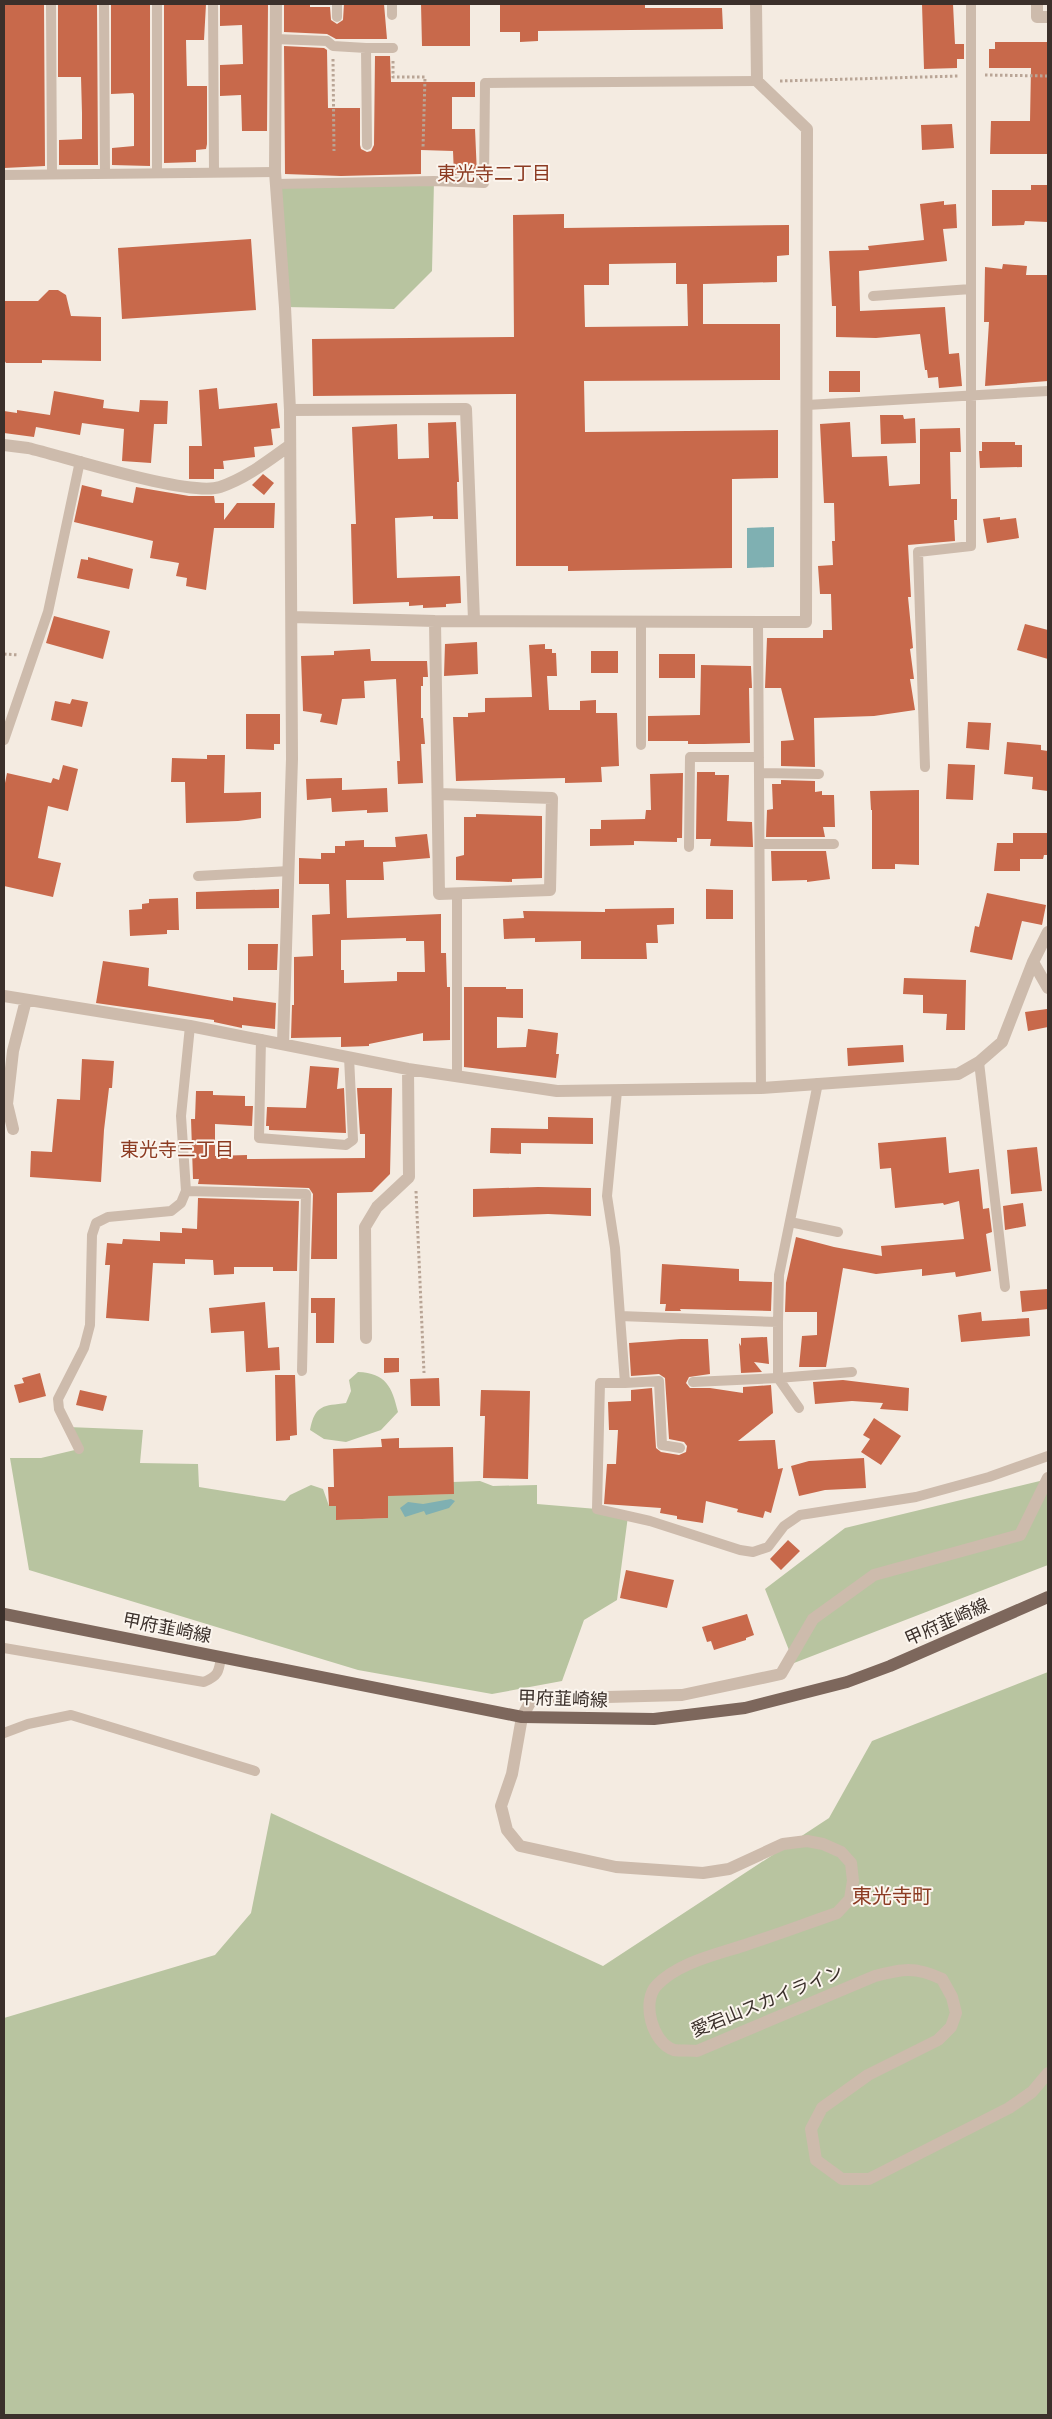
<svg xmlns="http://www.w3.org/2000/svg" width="1052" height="2419" font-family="Jost,'Noto Sans JP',sans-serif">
<rect width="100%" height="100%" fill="#f4ebe1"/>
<path fill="#b8c4a0" d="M434,181L432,271L394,309L285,307L276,184Z
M358,1372C386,1373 392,1387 398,1412L381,1430L346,1442L324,1439L310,1430C315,1404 324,1406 346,1403L351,1391L349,1380Z
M68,1427L143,1430L140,1463L198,1464L199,1487L285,1501L290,1495L311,1485L323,1489L329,1506H336L337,1520L388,1518L386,1464L401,1495L453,1494V1482L480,1481L493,1486L537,1485V1504L597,1509L628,1516L617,1600L584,1620L562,1681L492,1694L358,1670L29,1570L10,1458H41L79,1449Z
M1048,1479V1565L794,1663L765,1589L845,1528Z
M1048,1672V2415H4V2018L215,1955L251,1913L271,1813L603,1966L829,1818L872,1741Z"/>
<path fill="#7fb0b2" d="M774,527V567L747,568V528Z
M451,1499L455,1501L449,1508L426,1515L424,1511L405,1517L400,1508L408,1502L423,1504Z"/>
<path fill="#c8694b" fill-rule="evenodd" d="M4,4H44L45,166L4,168Z
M58,4H97L98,165H59V140L82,139V113L81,77H58Z
M111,4H150V166L112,165V148L134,146V95L133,93L111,94Z
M164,4H206L204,40H186L187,86H207V144L206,149L196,150V162L164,163Z
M220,4H268L267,131H242L241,95L220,96V65L243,64L242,25L220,26Z
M284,4H310V7H330L331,20L337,24L343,20L344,4H384L387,39H336L327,34L284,32Z
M421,4H470V46H422Z
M500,4H645V8H722L723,29L538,31V41L520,42V32H500Z
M922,4H953L955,44H964V59H957V68L924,69Z
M995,42H1048V154H990L991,121H1030L1031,68H989V49H995Z
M284,46L324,48L327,50L328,108H360V145L361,149L367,152L371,151L374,145L375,56H390L391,82H475V97H452V129H475L477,175H454L453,151L421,150V174L341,176L285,174Z
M952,124L954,148L922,150L921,125Z
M1031,185H1048V222L1025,221L1024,225L992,226V190H1031Z
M944,201V205L956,204L957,228L943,229L947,261L859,271L860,311L945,307L949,354L959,353L962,386L939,388L938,377L928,378L927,370H925L920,334L876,338L836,337V306H832L829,251L869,250L868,246L924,240L920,204Z
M564,214V228L789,225V255L777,256V282L703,284V324H780V380L584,381L585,432L778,430V478L732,479V568L568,571V566H516V394L313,396L312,339L514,337L513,215ZM676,263V284H687L688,326L585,327L584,285H609V264Z
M251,239L256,310L122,319L118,248Z
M1003,264L1027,266L1026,275H1048V381L985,386L989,322H984L985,267L1002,269Z
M49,290H58L66,295L71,316L101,317V361L42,360V363H6L4,360V301H38Z
M829,371H860V392H829Z
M217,388L219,409L277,403L280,428L271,429L273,445L254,447L255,457L223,461L224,469H214V479H189V446H202L199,390Z
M54,391L104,400L103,408L139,412L140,400L168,401L167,424H154L151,463L122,461L124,429L82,423L80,435L36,427L34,437L4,433V411L17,413V410L50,415Z
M880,415H903L904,419L915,418L916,443L881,444Z
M456,422L459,482H457L458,519H433V516L395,518L397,578L460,576L461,603L446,604V607L423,608V605L409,606V602L353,604L351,524H356L352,427L397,424L398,459L429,458L428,423Z
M850,422L852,457L887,456L889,486L920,484V429L960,428L961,452H950L951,499H957V520H954L955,541L908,545L911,597H908L913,648L910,649L914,679H910L915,710L874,716L814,718L815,767L781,766V741L794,740L781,688H765L767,638H823V630H832L831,594H820L818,566L833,565L832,541H835L834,503H824L820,424Z
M982,442H1015V445H1022V467L980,468L979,451H982Z
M263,474L274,483L264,495L252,485Z
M82,485L102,490L101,496L133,503L136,487L189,496H214L215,503H224V520L237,503H275L274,528H214L206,590L186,586L187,578L176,576L179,563L150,558L153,541L74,522Z
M1000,517V520L1016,518L1019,538L987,543L983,519Z
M88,557L133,569L129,589L77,578L81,559L88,560Z
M54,616L110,631L103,659L46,643Z
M1025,624L1048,630V659L1017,650Z
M477,642L478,674L444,676L445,644Z
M545,644V649H552V653H556L557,676H547L549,710H580V701L596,700V713H617L619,766L601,767L602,782L565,783V778L456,781L453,717H468V713L485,712V698L532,697L529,645Z
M370,649L371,661H427L428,677H423V686H421V718H423L425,744H421L423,783L398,784L397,761H400L396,679L364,681L365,698L342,699L337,725L320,722L322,714L303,711L301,656L334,655V651Z
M591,651H618V673H591Z
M659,654H695V678H659Z
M701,665L751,666L752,688H749L750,743L704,744H688V741H648V716L700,715Z
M72,699L88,702L82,727L51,720L55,701L70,704Z
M246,714H280V744H274V750L246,749Z
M968,722L991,723L989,750L966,748Z
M1007,742L1041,745V750L1048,751V791L1032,789L1033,777L1004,774Z
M207,755H225L224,793L261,792V818L238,821L186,823L185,782H171L172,758L207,759Z
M948,764L975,765L973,800L946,799Z
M63,765L78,769L68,811L48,806L38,858L61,863L53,897L4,886V788L7,773L51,783L53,778L59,780Z
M697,772H715V775H729L727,821L752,822L753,847L710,846L711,839H696Z
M683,773L682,838H677V842L634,841V845L590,846V829H601V820L645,819L646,810H651L650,774Z
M342,778V790L387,788L388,812L367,813V810L332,812L331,798L307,800L306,779Z
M781,780L815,781V792L822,791V795H834L835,827H823L825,837H766L767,810L773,809L772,784H781Z
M919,790V865L895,864V869H872V810H871L870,791Z
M476,814L542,816V878L512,879V882L456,880V857L464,855V817H476Z
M1013,833H1048V855H1044L1043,859H1020V871H994L997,843H1013Z
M427,834L430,858L383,862L384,880H346L347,918L441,914V953H446L447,987H450V1040L423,1041V1033L369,1044V1046L341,1047V1037L291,1038L292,1005H294V957L313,956L312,915L330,914L329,884H299V858L321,859V853H335V846H345V841L364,840V847H396L395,837ZM406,938V941H424L425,972H397V981L344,983V970H341V940Z
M771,851H826L830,879L807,882V880L772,881Z
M279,889V908L196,909V892Z
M706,889L733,890V919H706Z
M987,893L1046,905L1042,925L1022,921L1012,960L970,952L975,926L979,927Z
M178,898L179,930H167V934L130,936L129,910L142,909V904L149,903V899Z
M674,908V924L657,925L658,943H646L647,959H581V941L535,942V938L504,939L503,919L524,918L523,911L605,912V909Z
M248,944H278L277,970H248Z
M103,961L149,968L148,986L233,1001V997L276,1003L275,1029L242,1025V1028L214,1022V1020L96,1003Z
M904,978L966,980L965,1030H946L947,1014L923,1013V995L903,994Z
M464,987H506V989H523V1018L497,1017V1048L526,1047L528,1029L558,1033L556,1054H559L556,1078L464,1067Z
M1047,1009L1048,1027L1028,1031L1025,1012Z
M903,1045L904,1062L848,1066L847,1048Z
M82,1059L114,1061L112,1088H109L104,1130L101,1182L30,1177L31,1151L52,1152L57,1099L80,1100Z
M310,1066L339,1068L337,1089L344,1088L346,1133L269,1130V1126H266L267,1107L306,1108Z
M357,1088H392L390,1174L372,1192L337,1193V1259H311L313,1194L309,1188L198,1184L199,1179H193L191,1119H195L196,1091H213V1095L245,1096V1106H253L252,1126L215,1124V1156L247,1155V1159L365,1158V1134H360Z
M548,1117L593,1118V1144L521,1143V1154L490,1153L491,1128L548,1129Z
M946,1137L949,1173L979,1169L983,1209L989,1208L992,1232L986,1234L991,1271L956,1277L955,1272L922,1276V1269L876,1274L843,1268L826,1367H799L802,1336L817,1335V1312H785L786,1283L796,1237L834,1247L882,1256L881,1246L964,1239L959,1201L944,1205L943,1203L895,1208L891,1168L880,1169L878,1143Z
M1037,1147L1042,1191L1011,1194L1007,1150Z
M538,1187L591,1188V1216L548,1214L473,1217V1189Z
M198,1198L299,1201L297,1271H273V1267H234V1274L214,1275L213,1260L185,1259V1264L153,1263L149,1321L106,1318L110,1265H105L107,1243L122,1244L123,1239L160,1241V1232L182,1233V1228L197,1229Z
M1023,1203L1026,1226L1005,1230L1003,1206Z
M662,1264L739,1269V1281L772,1282L771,1311L680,1309L681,1311H665L666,1304H660Z
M1048,1289V1309L1022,1312L1020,1291Z
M311,1298H335L334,1343H316V1313H311Z
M265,1302L268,1348L279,1347L280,1370L246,1372L244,1331L211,1333L209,1308Z
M981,1312L982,1321L1029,1318L1030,1336L961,1342L958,1315Z
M767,1337L769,1364L754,1362L762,1372L741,1373L739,1343L741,1346V1338Z
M681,1339H708L710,1374L689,1377L686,1383L690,1388H710L743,1393V1387L771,1385L773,1413L738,1441L775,1440L778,1469L783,1468L771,1513L765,1511L763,1518L737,1512L738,1509L706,1501L703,1523L677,1519V1516L660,1513L661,1508L604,1504L607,1464H616L618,1430H609L608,1402L631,1401V1390L652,1388L656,1448L661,1452L679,1455L686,1452L687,1446L684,1442L669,1439L665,1378L659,1374L631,1376L629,1343Z
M384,1358H399V1372L384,1373Z
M40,1373L46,1396L19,1403L14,1385L24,1383L22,1378Z
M275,1375H295L297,1435L290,1436V1440L276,1441Z
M439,1378L440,1406H411L410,1379Z
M843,1380L909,1388L908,1411L880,1409L883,1403L852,1401L815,1404L813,1382Z
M80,1390L107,1396L103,1411L76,1405Z
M481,1390L530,1391L528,1479L483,1478L485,1416H480Z
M874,1418L901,1436L881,1465L861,1452L870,1439L863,1435Z
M399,1438V1448L453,1447L454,1494L388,1496V1518L336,1520V1506H329L328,1487H334L333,1449L382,1447L381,1439Z
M864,1458L866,1488L825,1490L799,1496L791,1466L809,1461Z
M788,1540L800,1551L781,1570L770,1559Z
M626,1570L674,1580L667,1608L620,1598Z
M747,1614L754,1635L746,1638V1640L714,1650L711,1641L707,1642L702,1627Z"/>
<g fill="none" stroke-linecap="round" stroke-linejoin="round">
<path stroke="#b9a596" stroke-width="3" stroke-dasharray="2.5 2.5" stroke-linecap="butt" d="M333,59L334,151
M393,61V77H425L423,148
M985,75L1048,76
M780,81L959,76
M4,654L19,655
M416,1191L424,1373"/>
<path stroke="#cdbbac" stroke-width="10" d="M51,4L52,173
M104,4L105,173
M157,4V172
M213,4L214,172
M337,4V17
M392,4V15
M275,39L327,41L333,46L366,48L367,145
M366,48H393
M4,175L275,172
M276,184L434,181L484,183L485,83L757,81
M873,296L971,289
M807,405L1048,391
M641,622V745
M758,623L761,1088
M4,740L48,612L80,461
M925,767L918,552L971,546V4
M760,773L819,774
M760,844H834
M689,847L690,757H759
M198,876L289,871
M457,893V1077
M261,1039L259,1138L346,1145L353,1140L349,1057
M979,1062L1005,1287
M617,1091L607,1196L615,1248L620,1316L778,1322L779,1275L818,1083
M186,1191L306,1194L302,1371
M790,1222L838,1232
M620,1316L625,1383H600L597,1509L650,1521L740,1550L753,1552L768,1547L784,1526L800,1515L916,1497L989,1477L1048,1456
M778,1322V1378L852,1372
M693,1382L778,1378L799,1408
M625,1383L659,1381L662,1445L680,1448
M79,1449L59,1409L58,1399L84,1348L90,1325L92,1235L96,1223L108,1217L171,1211L181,1203L186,1191L181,1116L190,1026
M4,1648L204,1682C218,1676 219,1672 221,1657
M4,1733L28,1724L71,1715L255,1771"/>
<path stroke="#cdbbac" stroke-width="12" d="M276,4L275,172L285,307L290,410L466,409L474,620
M1037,4V17H1048
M4,445L28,448C66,457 189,497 220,487C245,479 268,461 289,446
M293,617L435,621L806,622L807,129L757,81L756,4
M435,621L439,894L550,890L552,798L439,794
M1033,962L1048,988
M4,996L190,1026L408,1069L557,1091L761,1088L958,1074L979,1062L1002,1042L1033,962L1048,932
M283,1043L292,759L290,410
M13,1129L7,1104L13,1051L26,1000
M366,1338L365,1227L377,1207L409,1177L408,1069
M1048,1478L1020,1535L874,1575L813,1619L781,1674L682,1695L532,1699L522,1717L512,1774L501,1806L507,1830L520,1846L616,1867L703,1873L729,1869L783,1844L807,1841L823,1844L841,1852L851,1863L853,1881L850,1899L837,1913C808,1923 779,1934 751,1943C720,1954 680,1961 657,1985C641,2001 652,2043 674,2050C681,2051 690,2050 697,2051L875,1976C902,1969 915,1966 942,1979L952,1997L956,2013L951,2027L938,2040L868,2075L822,2108L811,2129L816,2160L842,2179H869L1009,2108L1032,2092L1048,2073"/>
<path stroke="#7d675c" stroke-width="12" d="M4,1614L522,1717L654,1719L745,1708L847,1682L890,1666L1048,1597"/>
</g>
<g text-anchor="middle" stroke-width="4" stroke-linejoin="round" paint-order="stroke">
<g font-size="18" fill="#3b302b" stroke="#fbf5ee">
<text transform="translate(947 1622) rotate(-24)" y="6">甲府韮崎線</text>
<text transform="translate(167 1628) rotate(11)" y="6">甲府韮崎線</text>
<text transform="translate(563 1699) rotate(2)" y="6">甲府韮崎線</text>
<text transform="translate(767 2001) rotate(-22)" y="6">愛宕山スカイライン</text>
</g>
<g font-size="19" fill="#8c3b22" stroke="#fbf5ee">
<text x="494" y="180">東光寺二丁目</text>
<text x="177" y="1156">東光寺三丁目</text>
</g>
<g font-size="20" fill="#8c3b22" stroke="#fbf5ee">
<text x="892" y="1903">東光寺町</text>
</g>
</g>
<rect width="1052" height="2419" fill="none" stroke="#3b302b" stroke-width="10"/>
</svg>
